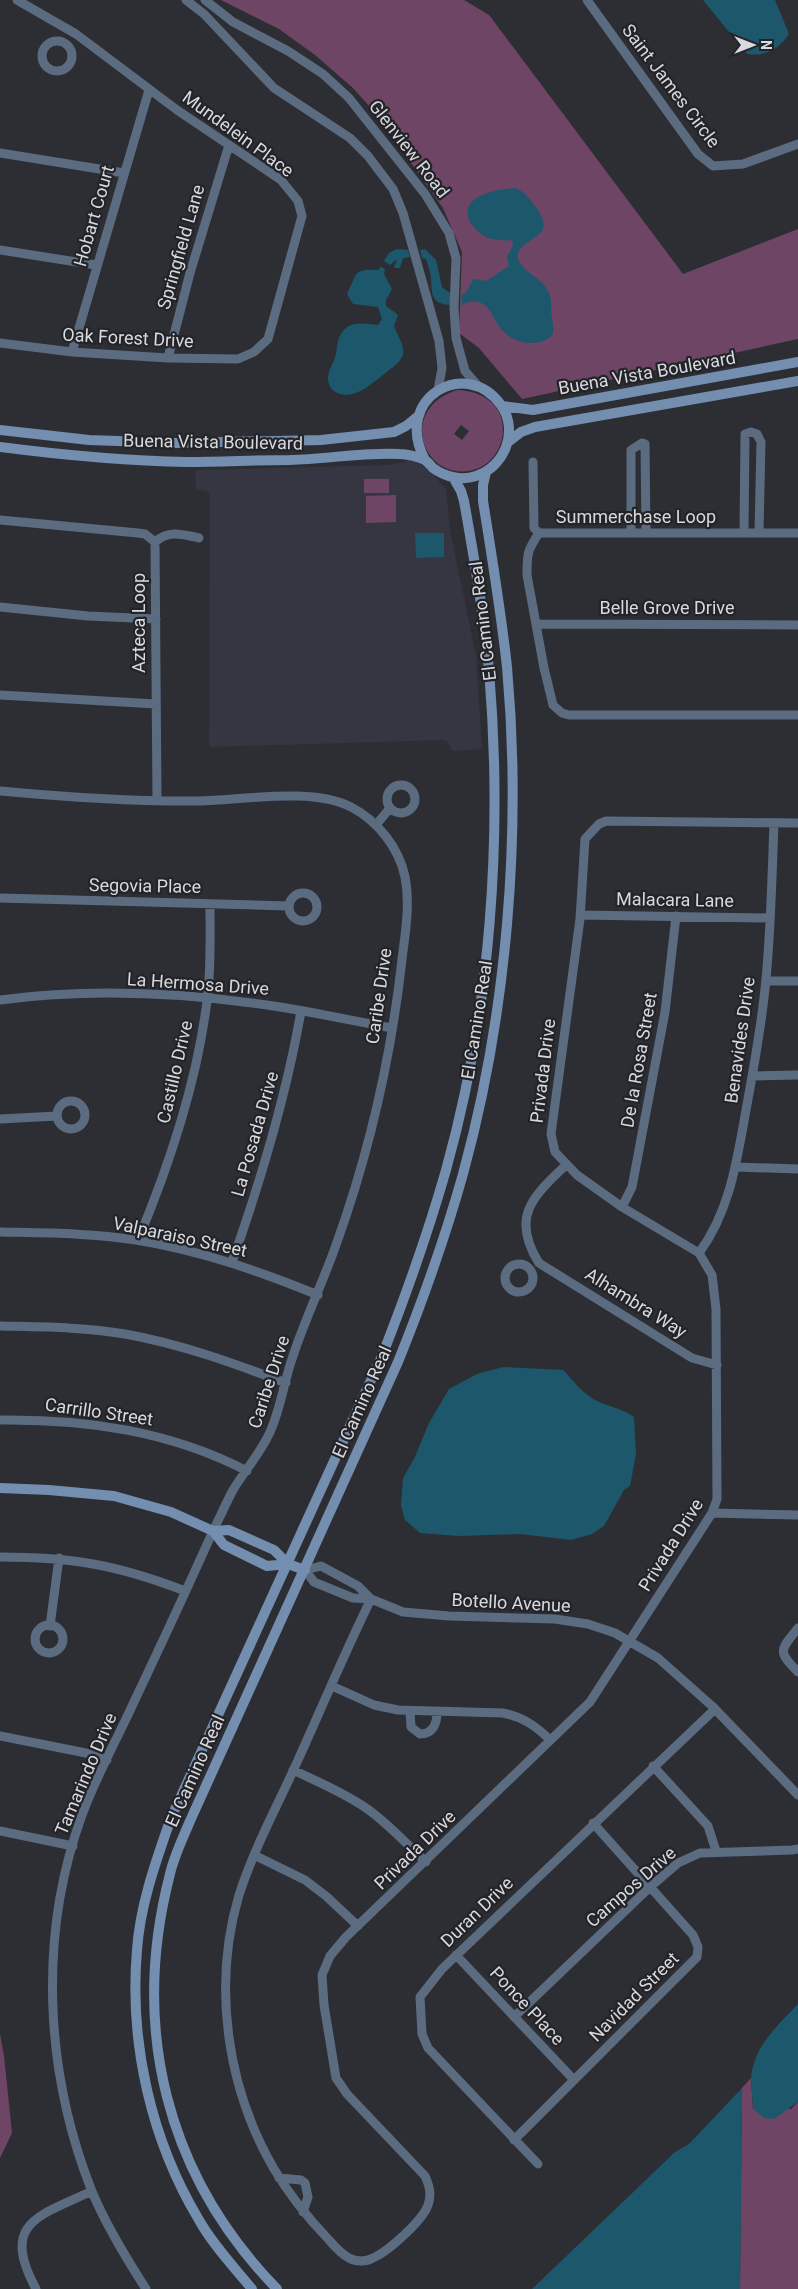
<svg xmlns="http://www.w3.org/2000/svg" width="798" height="2289" font-family="Roboto,sans-serif">
<rect width="100%" height="100%" fill="#2d2e33"/>
<path fill="#353642" d="M410,460L419,463L434,475L446,490L450,530L476,656L482,749L452,751L448,742L444,740L209,747L210,494L205,490H196L195,470L389,465Z"/>
<path fill="#6f4566" fill-rule="evenodd" d="M221,0H464L489,15L683,274L798,229V339L522,399L479,348L459,333L462,252L443,208L377,115L353,88L315,55L279,29Z
M457,390C485,391 508,408 502,439C499,451 491,463 479,468C427,489 393,411 457,390ZM461,425L469,431L462,440L454,434Z
M364,479H389V493H364Z
M396,495V522L366,523V496Z
M0,2034L4,2056L12,2133L0,2158Z
M751,2078L753,2109H791L798,2102V2289H740L742,2088Z"/>
<path fill="#1d576b" d="M703,0H775L789,34C779,49 765,57 747,54Z
M515,188C524,191 527,196 533,203C562,241 523,233 517,256C521,273 543,277 549,293C553,302 550,310 552,319C554,333 556,337 540,342C524,346 505,338 497,323C492,315 490,307 481,303C476,301 470,302 465,303L462,306V295L467,291L473,279L486,281L509,266L507,257L513,245L512,240C506,241 495,240 489,238C475,233 458,213 474,200C485,191 502,189 515,188Z
M397,249L408,250L410,257L403,258L400,268H394L397,259L390,265L384,261L389,253Z
M425,249L436,260L442,287L450,293V305C431,304 432,294 431,279C431,273 428,266 426,259L422,258L420,250Z
M381,267L385,269L384,274L392,289L386,300V306L398,315L394,326C403,348 412,354 388,371C374,381 353,404 334,391C330,388 328,383 328,378C328,369 335,362 336,353C338,344 337,336 345,329C354,321 368,324 378,325L382,319L378,307L353,304L347,294C357,274 353,268 378,270Z
M415,533H444V557L416,558Z
M503,1367L563,1370C573,1380 582,1393 595,1400C608,1407 622,1408 634,1417L636,1454L630,1486L624,1490L604,1526L592,1534L571,1540L520,1534L458,1536L420,1533L405,1520L401,1506L403,1478L414,1459L429,1423L449,1389L477,1374Z
M798,2004V2102L774,2119L764,2118L753,2109C753,2099 751,2088 751,2078C754,2046 777,2026 798,2004Z
M742,2088L740,2289H532L675,2152L689,2144Z"/>
<g fill="none" stroke-linecap="round" stroke-linejoin="round">
<path stroke="#5b6c80" stroke-width="9" d="M186,0L204,14L274,88L350,138L368,156L393,189L403,213L439,341L442,368L438,390
M205,0L233,22L288,51L323,74L349,98L425,194L449,233L456,258L454,308L456,338L465,371L479,387
M587,0L698,154L713,166L743,164L798,144
M42 56a15 15 0 1 1 30 0a15 15 0 1 1-30 0Z
M0,153L124,173
M0,250L96,265
M0,343L72,352L168,358L238,359L254,352L268,339L302,216L298,201L281,180L177,110L76,34L17,0
M72,352L149,90
M168,358L190,273L229,145
M533,462L534,528L539,533
M0,520L138,533L145,534L155,542L157,799
M631,533V450L642,443L645,444L646,533
M744,533L745,434L751,432L757,434L761,442L759,533
M798,533H539C527,551 527,554 527,575L544,668L553,705L562,713L569,715H798
M155,542C168,530 182,534 199,538
M0,607L88,616L156,619
M536,624L798,625
M0,695L156,704
M387 799a14 14 0 1 1 28 0a14 14 0 1 1-28 0Z
M0,791C66,797 133,802 199,801C243,800 312,787 351,807C378,821 399,848 405,877C411,907 404,939 401,968C390,1062 368,1156 336,1245C323,1282 305,1319 293,1356C284,1381 281,1408 270,1432C260,1454 245,1470 233,1490C226,1503 220,1517 213,1531C187,1589 160,1647 133,1704C116,1741 96,1777 82,1815C38,1936 45,2071 91,2189C105,2224 126,2258 146,2289
M376,825L390,808
M289 907a14 14 0 1 1 28 0a14 14 0 1 1-28 0Z
M0,898L289,906
M580,915L770,918
M766,981H798
M0,1000C91,988 189,993 280,1007C317,1013 354,1021 392,1028
M752,1076L798,1075
M57 1115a14 14 0 1 1 28 0a14 14 0 1 1-28 0Z
M0,1119L57,1116
M566,1165C533,1196 510,1217 539,1263L692,1358L717,1365
M736,1167L798,1169
M622,1207L632,1187L665,1012L676,916
M0,1232C46,1233 91,1233 136,1240C199,1250 259,1271 318,1295
M138,1240C171,1161 199,1077 208,992C211,963 210,933 210,904
M699,1253C730,1211 737,1160 746,1110C754,1067 762,1023 766,979C771,927 772,875 774,823
M232,1262C261,1180 286,1098 301,1011
M505 1278a14 14 0 1 1 28 0a14 14 0 1 1-28 0Z
M0,1326C42,1327 84,1327 125,1334C181,1344 233,1363 286,1383
M0,1420C86,1419 170,1431 247,1471
M712,1513L798,1515
M0,1557C72,1557 118,1565 185,1591
M371,1599C345,1652 322,1707 298,1760C278,1805 254,1848 239,1895C212,1986 227,2088 274,2169C290,2196 308,2218 329,2240C335,2247 341,2254 349,2258C356,2262 366,2262 373,2258C389,2251 423,2220 428,2205C432,2194 429,2185 425,2176L347,2094L336,2078L324,2005L322,1975L330,1956L346,1937L590,1702L712,1513L717,1499L716,1309L712,1275L699,1253L622,1207L577,1175L555,1152L551,1134L580,919L585,839L599,824L606,821L798,823
M371,1599L358,1586L321,1566L305,1570L314,1582L353,1598L371,1599L403,1612L449,1616L555,1619L588,1624L615,1633L658,1658L712,1706L798,1795
M35 1639a14 14 0 1 1 28 0a14 14 0 1 1-28 0Z
M50,1626L59,1558
M798,1628C781,1650 776,1650 798,1672
M332,1686L374,1705L398,1710L503,1713C523,1717 536,1726 550,1740
M410,1711L411,1727L420,1734C433,1734 437,1724 437,1712
M0,1736L86,1753L107,1760
M653,1766L708,1826L716,1851
M293,1770C318,1782 343,1792 366,1808C388,1823 406,1844 426,1862
M0,1831L73,1846
M254,1855L305,1880L326,1896L358,1926
M456,1955L574,2080
M514,2017L650,1887L678,1863L700,1853L792,1850L798,1849
M514,2140L697,1957L698,1947L693,1935L593,1823
M538,2164L428,2048L422,2034L420,1997L442,1969L715,1709
M279,2178L301,2180L305,2183L308,2197L303,2212
M36,2289C0,2222 39,2216 92,2191"/>
<path stroke="#738eae" stroke-width="10" d="M502,406L533,410L798,362
M0,430L89,440L175,443L321,440L394,432L406,426L417,417
M508,442L521,432L535,427L798,381
M0,447C62,455 126,461 188,462C222,462 256,460 290,460C327,459 364,452 400,454C407,454 419,457 425,460C428,462 431,466 433,468C445,477 462,481 476,476C505,467 519,430 501,405C466,356 392,398 425,460
M0,1488L49,1490L114,1496L171,1512L213,1531L229,1530L274,1550L288,1564L305,1570
M213,1531L224,1545L267,1566L288,1564
M252,2289C234,2267 213,2245 199,2220C151,2140 129,2043 137,1950C140,1905 156,1861 171,1818L382,1356C406,1295 428,1233 446,1170C491,1009 503,837 489,670C484,614 474,557 464,501L461,491L453,477
M277,2289C166,2175 130,2028 170,1874C174,1856 183,1838 190,1821L398,1362C423,1300 445,1238 463,1174C507,1014 522,833 507,667C501,612 492,557 483,501V485L486,472"/>
</g>
<g text-anchor="middle" stroke-width="4.5" stroke-linejoin="round" paint-order="stroke">
<g font-size="18" fill="#d8d9dc" stroke="#232429">
<text transform="translate(671 86) rotate(53)" y="6">Saint James Circle</text>
<text transform="translate(238 134) rotate(36)" y="6">Mundelein Place</text>
<text transform="translate(409 149) rotate(52)" y="6">Glenview Road</text>
<text transform="translate(94 216) rotate(-74)" y="6">Hobart Court</text>
<text transform="translate(181 247) rotate(-74)" y="6">Springfield Lane</text>
<text transform="translate(128 338) rotate(3)" y="6">Oak Forest Drive</text>
<text transform="translate(647 373) rotate(-10)" y="6">Buena Vista Boulevard</text>
<text transform="translate(213 442) rotate(1)" y="6">Buena Vista Boulevard</text>
<text x="636" y="523">Summerchase Loop</text>
<text x="667" y="614">Belle Grove Drive</text>
<text transform="translate(483 621) rotate(-97)" y="6">El Camino Real</text>
<text transform="translate(139 623) rotate(-90)" y="6">Azteca Loop</text>
<text transform="translate(145 886) rotate(1)" y="6">Segovia Place</text>
<text transform="translate(675 900) rotate(1)" y="6">Malacara Lane</text>
<text transform="translate(198 984) rotate(4)" y="6">La Hermosa Drive</text>
<text transform="translate(379 996) rotate(-82)" y="6">Caribe Drive</text>
<text transform="translate(477 1020) rotate(-81)" y="6">El Camino Real</text>
<text transform="translate(740 1040) rotate(-82)" y="6">Benavides Drive</text>
<text transform="translate(639 1060) rotate(-80)" y="6">De la Rosa Street</text>
<text transform="translate(543 1071) rotate(-83)" y="6">Privada Drive</text>
<text transform="translate(175 1072) rotate(-77)" y="6">Castillo Drive</text>
<text transform="translate(255 1134) rotate(-74)" y="6">La Posada Drive</text>
<text transform="translate(180 1237) rotate(12)" y="6">Valparaiso Street</text>
<text transform="translate(636 1303) rotate(32)" y="6">Alhambra Way</text>
<text transform="translate(269 1382) rotate(-72)" y="6">Caribe Drive</text>
<text transform="translate(362 1402) rotate(-66)" y="6">El Camino Real</text>
<text transform="translate(99 1412) rotate(8)" y="6">Carrillo Street</text>
<text transform="translate(671 1545) rotate(-58)" y="6">Privada Drive</text>
<text transform="translate(511 1603) rotate(3)" y="6">Botello Avenue</text>
<text transform="translate(195 1771) rotate(-66)" y="6">El Camino Real</text>
<text transform="translate(86 1774) rotate(-67)" y="6">Tamarindo Drive</text>
<text transform="translate(415 1850) rotate(-44)" y="6">Privada Drive</text>
<text transform="translate(631 1887) rotate(-41)" y="6">Campos Drive</text>
<text transform="translate(477 1912) rotate(-44)" y="6">Duran Drive</text>
<text transform="translate(634 1997) rotate(-45)" y="6">Navidad Street</text>
<text transform="translate(527 2006) rotate(47)" y="6">Ponce Place</text>
</g>
</g>
<g transform="translate(753 45) rotate(90)" stroke="#232429" stroke-width="4" paint-order="stroke">
<path d="M0-4L9 19L0 12L-9 19Z" fill="#d8d9dc"/>
<text y="-8" font-size="14" font-weight="bold" text-anchor="middle" fill="#d8d9dc">N</text>
</g>
</svg>
